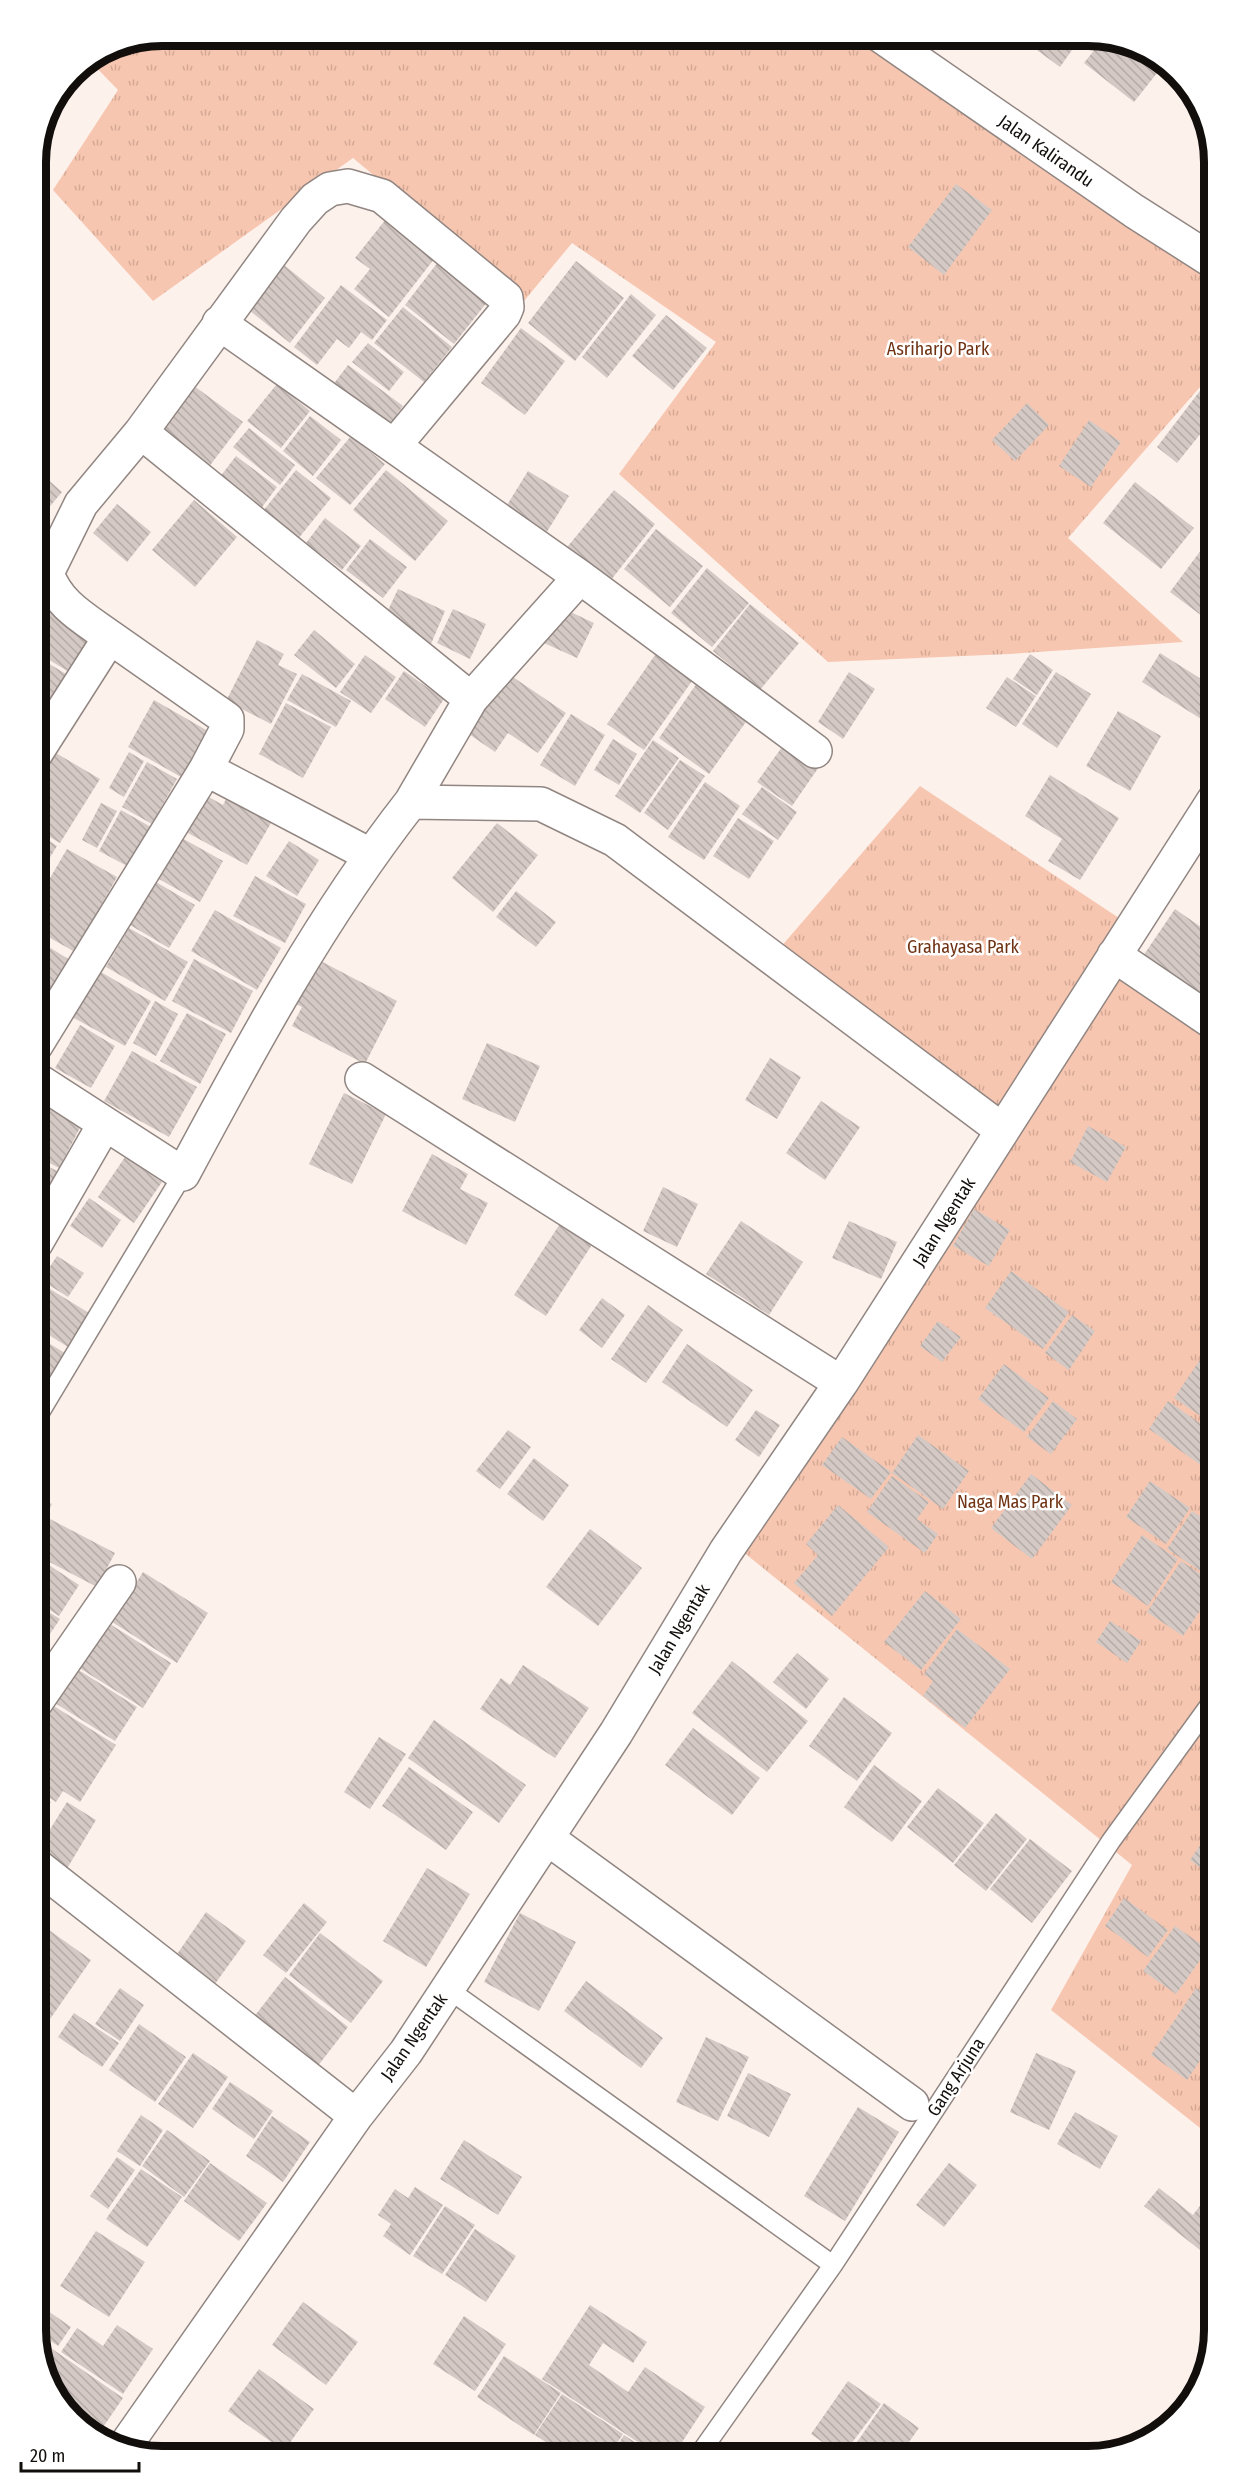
<svg xmlns="http://www.w3.org/2000/svg" width="1250" height="2492" font-family="'Fira Sans Condensed',sans-serif">
<defs>
<pattern id="grass-tufts" width="24" height="20" patternUnits="userSpaceOnUse" patternTransform="scale(1.5)"><rect width="24" height="20" fill="#f7c6b0"/><path d="M3 7l-1-3M5 7V3M7 7l1-3M15 17l-1-3M17 17v-4M19 17l1-3" fill="none" stroke="#d3a996"/></pattern>
<pattern id="building-back-hatch" width="6" height="6" patternUnits="userSpaceOnUse" patternTransform="scale(1.5)"><rect width="6" height="6" fill="#d4c9c4"/><path d="M-1 5l2 2M0 0l6 6M5-1l2 2" fill="none" stroke="#b5aba7"/></pattern>
</defs>
<rect width="100%" height="100%" fill="#fdf1ec"/>
<path fill="url(#grass-tufts)" d="M162,36H882L1214,272V371L1068,538L1183,642L1009,654L828,662L619,474L716,342L572,243L524,301L353,158L153,301L53,190L118,90L90,61L114,45Z
M920,786L1122,920L998,1109L779,949Z
M1118,962L1214,1026V2139L1051,2010L1132,1865L737,1547Z"/>
<path fill="url(#building-back-hatch)" d="M1037,36H1082L1060,67L1030,45Z
M1103,39L1165,63L1134,102L1084,63Z
M79,69L82,70L51,116L47,113L49,107L73,73Z
M956,184L992,210L944,275L908,247Z
M386,219L435,258L389,317L354,289L370,269L355,258Z
M576,261L624,298L575,361L528,323Z
M438,262L488,301L454,344L405,305Z
M284,265L325,298L290,343L249,310Z
M341,285L387,320L372,340L361,332L349,348L337,339L317,365L294,347Z
M631,294L656,315L607,378L582,357Z
M403,307L452,347L424,382L374,343Z
M666,315L707,348L673,390L632,356Z
M521,328L565,361L525,415L481,383Z
M368,343L404,372L389,391L352,362Z
M348,365L403,406L387,428L332,386Z
M1209,379L1214,383V417L1177,463L1157,447Z
M190,383L243,422L208,468L157,428Z
M277,384L310,411L281,448L247,421Z
M1027,403L1049,425L1015,461L992,440Z
M310,416L341,440L313,476L283,451Z
M1089,420L1121,442L1091,487L1059,466Z
M249,428L295,465L280,485L233,447Z
M351,436L385,464L350,505L316,478Z
M236,456L277,487L257,514L216,482Z
M1214,459V475L1206,469Z
M36,469L62,492L41,517L36,512Z
M296,470L331,498L294,544L259,516Z
M386,470L448,521L415,561L353,510Z
M528,471L569,496L545,535L504,510Z
M1135,482L1194,528L1161,569L1103,523Z
M614,490L655,524L607,585L564,551Z
M194,500L237,537L195,587L152,550Z
M117,504L151,532L127,562L93,533Z
M36,517L45,525L36,535Z
M325,518L361,546L342,570L306,543Z
M656,529L703,566L670,607L624,569Z
M370,539L407,567L383,598L346,570Z
M1207,542L1214,548V625L1170,592Z
M707,568L749,603L712,647L671,613Z
M398,589L445,611L431,644L383,621Z
M38,603L93,636L71,673L36,652Z
M750,604L799,643L760,690L713,651Z
M560,607L594,623L577,658L544,643Z
M453,609L486,624L470,659L437,643Z
M314,630L355,664L336,688L294,655Z
M257,640L284,654L278,665L297,674L271,724L226,701Z
M1160,653L1214,687V727L1142,682Z
M1030,654L1053,670L1037,695L1013,679Z
M365,655L396,677L371,713L340,692Z
M655,655L692,681L644,750L607,724Z
M36,656L66,674L36,722Z
M404,671L444,699L425,727L385,699Z
M849,672L875,689L843,739L818,722Z
M1056,672L1091,694L1057,748L1022,724Z
M507,673L566,713L538,753L508,733L495,752L466,732Z
M302,674L351,701L336,727L287,700Z
M1007,677L1036,696L1016,727L986,708Z
M697,683L748,719L709,774L659,738Z
M154,700L208,731L181,777L128,747Z
M286,703L331,727L303,778L259,754Z
M1118,711L1161,736L1130,791L1086,766Z
M571,714L605,735L575,786L540,765Z
M613,739L637,754L619,785L594,770Z
M653,740L679,758L640,813L615,796Z
M787,740L821,764L792,806L757,782Z
M49,749L100,779L60,843L36,829V771Z
M129,752L144,761L124,797L109,788Z
M680,760L705,776L668,830L644,813Z
M147,762L177,779L152,824L122,807Z
M1050,775L1119,818L1080,880L1048,861L1062,839L1025,816Z
M705,782L740,806L704,860L668,837Z
M762,787L797,812L778,840L742,814Z
M230,791L275,816L247,865L186,832L205,795L223,805Z
M101,803L117,811L97,848L82,840Z
M121,810L151,827L129,867L99,851Z
M738,818L774,841L749,879L713,856Z
M497,823L538,855L493,912L452,878Z
M36,832L57,846L36,880Z
M180,837L223,861L200,902L157,878Z
M289,841L319,860L297,896L266,876Z
M67,849L117,877L75,952L36,930V902Z
M255,876L306,904L285,943L233,916Z
M156,882L195,905L169,948L130,925Z
M516,891L556,922L536,947L496,917Z
M1175,909L1214,936V971L1198,994L1143,956Z
M215,910L281,948L257,990L191,951Z
M129,928L188,962L165,1001L106,967Z
M39,941L70,960L36,1014V945Z
M313,957L397,1001L365,1064L292,1026L302,1007L290,1001Z
M194,959L253,991L231,1033L172,1001Z
M99,971L151,1001L125,1046L72,1017Z
M155,1001L178,1014L156,1056L133,1043Z
M187,1013L226,1034L200,1084L160,1061Z
M80,1025L115,1046L91,1088L55,1068Z
M487,1043L540,1066L515,1122L462,1099Z
M132,1051L197,1087L169,1137L104,1101Z
M770,1058L801,1077L777,1119L745,1100Z
M344,1093L386,1114L352,1184L309,1164Z
M36,1095L84,1120L59,1168L36,1156Z
M821,1101L860,1127L825,1180L786,1153Z
M1088,1126L1126,1147L1107,1182L1070,1162Z
M432,1154L468,1174L460,1189L488,1203L466,1245L402,1211Z
M125,1157L162,1182L134,1223L98,1197Z
M36,1160L57,1171L40,1206L36,1204Z
M663,1187L698,1204L677,1247L643,1231Z
M89,1198L121,1220L102,1248L70,1226Z
M974,1209L1010,1230L989,1266L953,1246Z
M563,1219L595,1240L546,1316L514,1295Z
M741,1221L803,1262L769,1315L706,1274Z
M849,1221L897,1242L881,1279L832,1258Z
M57,1256L84,1273L68,1297L41,1280Z
M1011,1271L1069,1312L1043,1349L985,1308Z
M37,1281L89,1313L68,1347L36,1327Z
M602,1298L625,1315L602,1348L579,1330Z
M648,1305L683,1330L646,1383L611,1359Z
M1072,1315L1095,1331L1069,1370L1045,1353Z
M938,1321L961,1337L942,1362L920,1346Z
M36,1337L42,1340L36,1351Z
M1214,1339V1425L1174,1398Z
M45,1341L65,1353L36,1404V1357Z
M687,1344L753,1390L727,1427L662,1382Z
M1004,1364L1049,1398L1024,1432L978,1399Z
M1053,1401L1077,1419L1051,1454L1027,1437Z
M1168,1401L1214,1433V1474L1149,1429Z
M756,1410L780,1425L759,1457L735,1440Z
M508,1430L531,1447L500,1489L476,1471Z
M918,1435L969,1471L943,1509L892,1473Z
M842,1437L891,1472L871,1499L822,1465Z
M534,1458L569,1485L543,1521L507,1494Z
M1031,1474L1072,1505L1032,1559L991,1528Z
M892,1476L929,1502L917,1519L938,1534L925,1553L867,1512Z
M1150,1481L1190,1508L1166,1544L1126,1517Z
M36,1496L52,1504L36,1537Z
M838,1505L889,1547L832,1616L794,1583L818,1555L806,1544Z
M1192,1511L1214,1525V1580L1167,1549Z
M50,1519L115,1553L97,1587L36,1555V1547Z
M590,1529L642,1568L598,1626L546,1587Z
M1142,1535L1178,1559L1148,1606L1111,1582Z
M1181,1561L1214,1583V1590L1183,1636L1147,1612Z
M49,1565L79,1585L59,1616L36,1601V1584Z
M143,1572L208,1613L177,1663L101,1615L133,1588Z
M925,1591L961,1619L921,1670L884,1642Z
M36,1604L60,1619L36,1655Z
M99,1617L171,1663L143,1708L70,1662Z
M1110,1621L1141,1641L1127,1663L1096,1642Z
M957,1629L1010,1669L965,1728L923,1696L933,1681L924,1674Z
M797,1653L829,1679L806,1709L773,1682Z
M732,1661L808,1721L767,1772L692,1713Z
M66,1662L137,1707L115,1741L44,1696Z
M523,1665L589,1708L555,1758L480,1709L501,1678L510,1685Z
M844,1697L892,1733L857,1781L809,1746Z
M41,1698L116,1745L80,1802L63,1791L56,1802L36,1789V1706Z
M434,1720L526,1785L499,1823L408,1758Z
M693,1728L760,1778L732,1815L665,1765Z
M379,1737L406,1754L370,1809L344,1792Z
M874,1765L922,1801L892,1842L844,1807Z
M409,1767L473,1812L446,1850L382,1806Z
M938,1788L984,1823L953,1863L907,1827Z
M36,1793L51,1802L36,1826Z
M67,1802L96,1820L62,1877L36,1852Z
M996,1813L1027,1839L986,1891L954,1865Z
M1212,1828L1214,1829V1878L1190,1860Z
M1030,1839L1072,1871L1032,1923L990,1889Z
M427,1868L470,1894L426,1967L383,1941Z
M1124,1898L1168,1930L1148,1957L1105,1926Z
M304,1903L327,1922L286,1973L263,1955Z
M206,1912L246,1941L212,1988L173,1960Z
M520,1913L576,1942L539,2011L484,1982Z
M1175,1926L1208,1949L1176,1994L1143,1971Z
M49,1930L91,1960L48,2022L36,2014V1950Z
M320,1933L383,1981L351,2023L289,1975Z
M285,1977L348,2027L317,2067L253,2018Z
M586,1981L663,2038L641,2068L564,2011Z
M120,1988L144,2005L120,2041L95,2024Z
M1196,1988L1214,2000V2040L1187,2080L1151,2055Z
M74,2013L119,2043L102,2067L58,2037Z
M139,2024L186,2057L155,2102L109,2070Z
M706,2037L749,2057L718,2121L676,2102Z
M193,2053L228,2077L193,2128L158,2104Z
M1036,2053L1076,2071L1049,2130L1010,2112Z
M748,2073L791,2094L769,2137L727,2116Z
M230,2082L273,2111L254,2139L212,2109Z
M858,2107L899,2132L845,2221L804,2196Z
M1075,2112L1118,2136L1100,2169L1057,2144Z
M141,2115L163,2130L140,2166L117,2151Z
M272,2116L310,2142L283,2182L246,2156Z
M167,2130L210,2161L184,2197L142,2166Z
M464,2140L522,2177L498,2215L440,2179Z
M117,2157L135,2170L108,2209L90,2196Z
M210,2163L267,2203L239,2241L184,2201Z
M949,2163L977,2185L944,2227L916,2205Z
M141,2169L182,2197L147,2247L106,2219Z
M415,2187L443,2205L410,2255L383,2236L391,2224L378,2215L395,2189L408,2198Z
M1214,2187V2261L1144,2206L1159,2188L1193,2215Z
M445,2206L475,2225L442,2274L413,2256Z
M475,2229L516,2256L486,2302L445,2275Z
M96,2231L145,2262L109,2317L60,2286Z
M303,2302L358,2342L326,2385L272,2345Z
M38,2304L71,2327L58,2346L36,2331Z
M590,2305L647,2342L633,2363L603,2343L589,2365L628,2392L645,2367L705,2407L673,2456H659L542,2379Z
M464,2316L506,2344L475,2391L433,2364Z
M117,2325L153,2349L123,2394L61,2352L77,2328L103,2346Z
M38,2339L123,2398L97,2436L92,2435L45,2378Z
M504,2356L561,2393L534,2435L477,2397Z
M259,2369L314,2409L284,2451L228,2411Z
M848,2381L881,2404L842,2456L811,2434Z
M562,2394L623,2434L609,2456H567L535,2435Z
M884,2403L919,2428L899,2456H871L855,2445Z
M624,2435L656,2456H611Z
M814,2445L827,2456H805Z"/>
<g fill="none" stroke-linecap="round" stroke-linejoin="round">
<defs>
<path id="lane" d="M36,1419L183,1174
M448,1989L833,2265
M698,2456L833,2265L1111,1841L1214,1699"/>
<path id="street" d="M881,36L1134,211L1214,262
M219,323L580,577L815,751
M141,432L296,220L315,199L330,189L348,186L382,196L506,298L507,307L504,314L394,446
M110,637C84,618 58,605 47,573L81,504L141,432L471,699L411,802
M471,699L580,577
M206,769L370,855
M1114,955L1214,1023
M36,1045L206,769L227,729V719L110,637L36,753
M36,1079L183,1174C252,1045 321,917 411,802L541,804L615,840L1002,1130
M362,1079L841,1383
M36,1243L104,1125
M36,1702L119,1582
M547,1838L912,2104
M36,1865L356,2116
M125,2446L356,2116L406,2052L616,1733L726,1551L841,1383L1214,800"/>
</defs>
<use href="#lane" stroke="#918682" stroke-width="21"/>
<use href="#street" stroke="#918682" stroke-width="36"/>
<use href="#lane" stroke="#fff" stroke-width="18"/>
<use href="#street" stroke="#fff" stroke-width="33"/>
</g>
<g text-anchor="middle" stroke-width="5" stroke-linejoin="round" paint-order="stroke">
<g font-size="18" fill="#120e0c" stroke="#fff">
<text transform="translate(1046 151) rotate(35)" y="6">Jalan Kalirandu</text>
<text transform="translate(944 1222) rotate(-58)" y="6">Jalan Ngentak</text>
<text transform="translate(679 1629) rotate(-59)" y="6">Jalan Ngentak</text>
<text transform="translate(414 2037) rotate(-55)" y="6">Jalan Ngentak</text>
<text transform="translate(956 2077) rotate(-57)" y="6">Gang Arjuna</text>
</g>
<g font-size="18" fill="#6f3212" stroke="#fff">
<text x="938" y="355">Asriharjo Park</text>
<text x="963" y="953">Grahayasa Park</text>
<text x="1010" y="1508">Naga Mas Park</text>
</g>
</g>
<path d="M0 0H1250V2492H0ZM162 46H1088A116 116 0 0 1 1204 162V2330A116 116 0 0 1 1088 2446H162A116 116 0 0 1 46 2330V162A116 116 0 0 1 162 46Z" fill="#fff" fill-rule="evenodd"/>
<path fill="none" stroke="#120e0c" stroke-width="8" d="M162 46H1088A116 116 0 0 1 1204 162V2330A116 116 0 0 1 1088 2446H162A116 116 0 0 1 46 2330V162A116 116 0 0 1 162 46Z"/>
<path d="M21 2462v9h118v-9" fill="none" stroke="#120e0c" stroke-width="3"/>
<text x="30" y="2462" font-size="18" fill="#120e0c" stroke="#ffffff" stroke-width="4.5" paint-order="stroke">20 m</text>
</svg>
